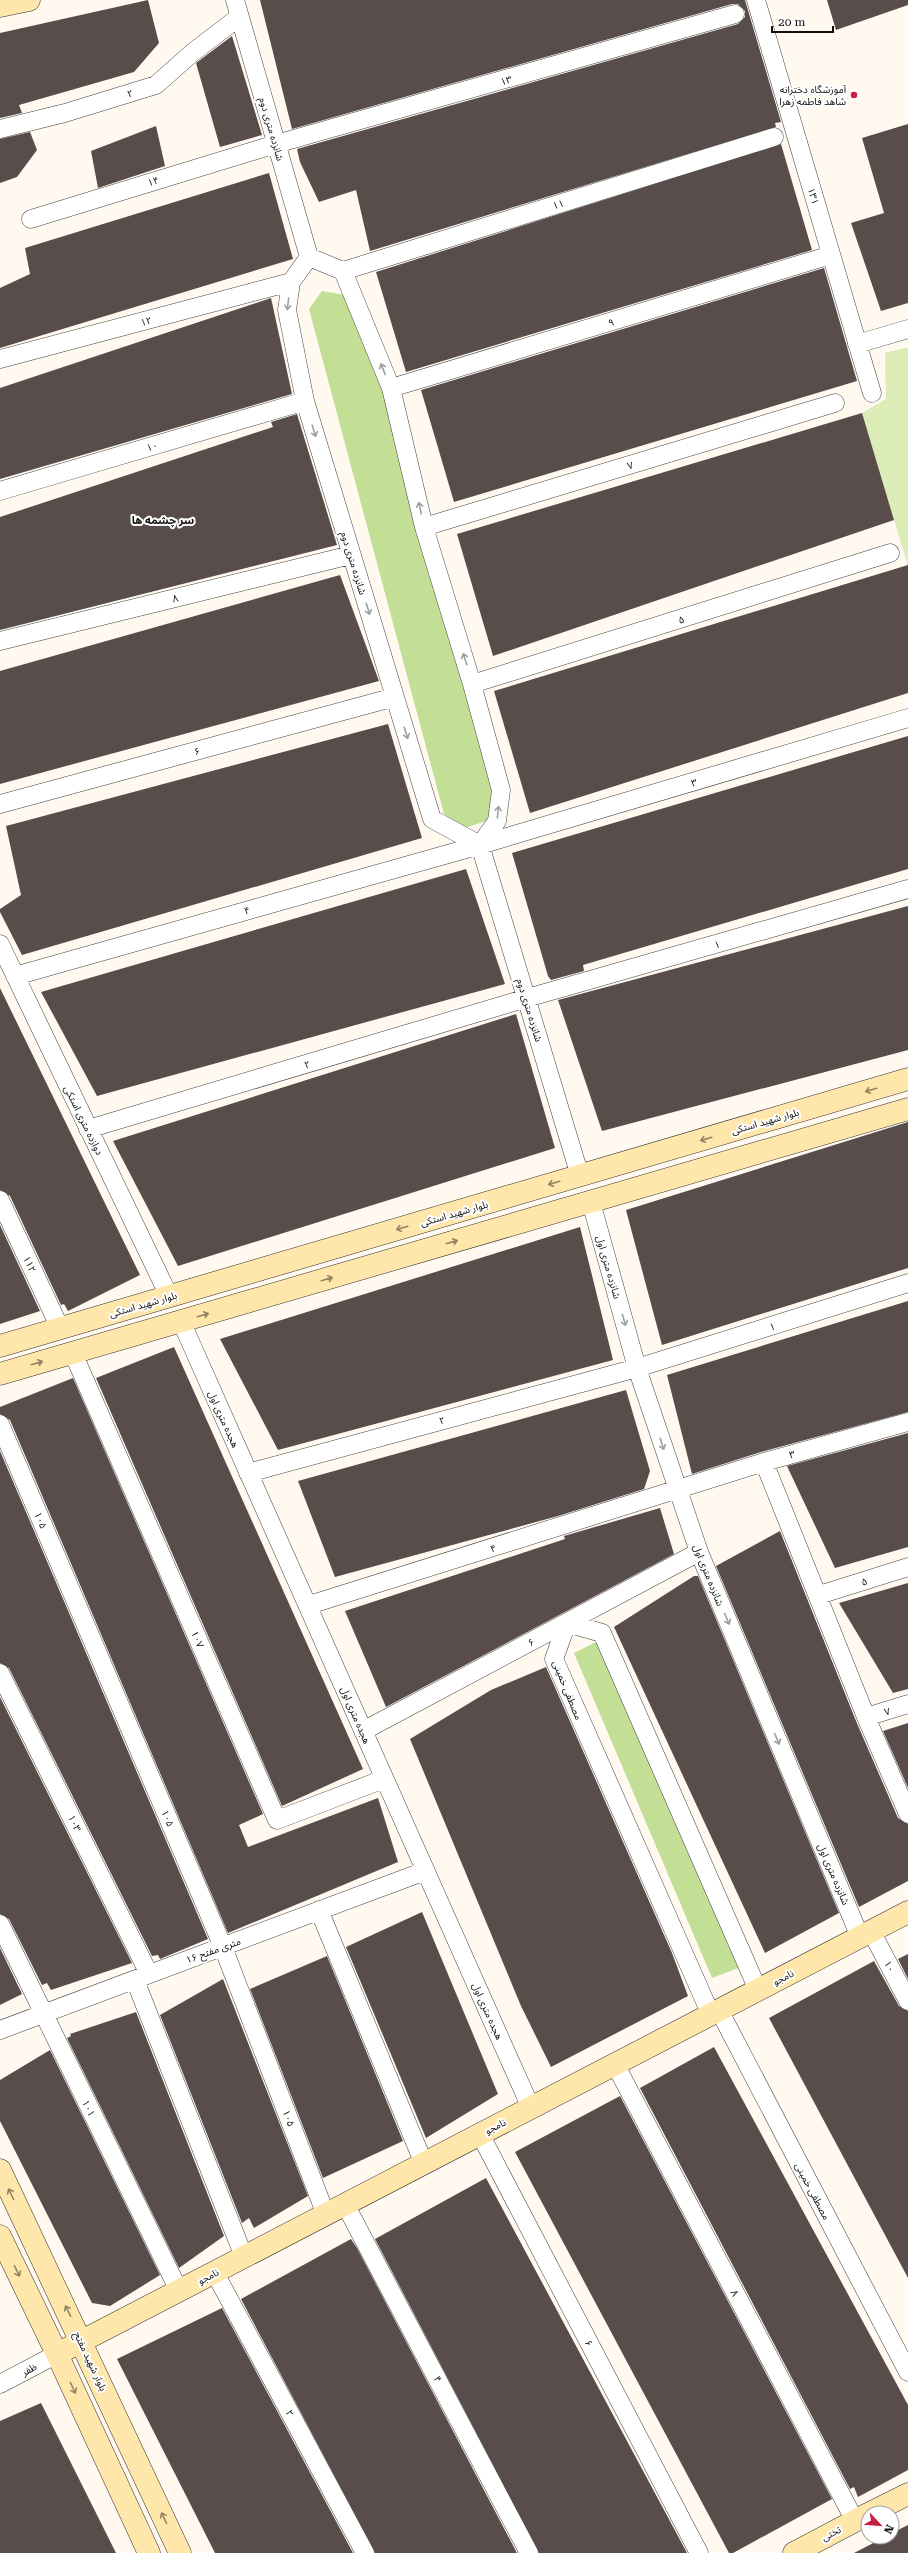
<svg xmlns="http://www.w3.org/2000/svg" width="908" height="2553" font-family="'Roboto Serif','Noto Sans Arabic',serif">
<rect width="100%" height="100%" fill="#fff9f0"/>
<path fill="#dcecb7" d="M908,347V566L862,413L886,399L885,353Z"/>
<path fill="#c3de95" d="M322,291L362,298L498,811L486,821L465,828L444,814L309,309Z
M600,1640L741,1967L712,1978L574,1653Z"/>
<path fill="#584d4a" d="M148,0L159,43L134,72L19,105L22,113L0,118V33Z
M260,0H745L781,122L775,123L776,127L370,251L356,190L319,202L300,162L297,149L738,24L745,17V11L738,4H732L292,129Z
M827,0H908V5L836,30Z
M232,36L262,135L220,147L196,63Z
M908,124V303L881,311L851,223L884,213L862,138Z
M156,126L165,166L98,188L91,151Z
M30,132L37,150L17,177L0,183V139Z
M781,144L812,250L406,372L376,272Z
M269,173L293,259L0,348V288L30,274L25,248Z
M824,268L857,381L454,502L421,390Z
M271,298L292,394L0,479V388Z
M862,413L894,520L493,656L457,534Z
M297,414L337,545L0,630V517L273,427L271,422Z
M908,565V693L530,813L494,691Z
M340,575L379,681L0,784V671Z
M388,724L422,838L22,955L0,912V909L21,895L6,826Z
M908,736V869L583,965L584,971L551,980L548,976L512,853Z
M466,869L505,984L97,1096L41,992Z
M908,906V1050L602,1131L558,1000Z
M0,988L140,1275L68,1311L64,1304L61,1305L10,1196L0,1190Z
M516,1014L555,1148L178,1266L113,1141Z
M908,1122V1268L662,1345L626,1210Z
M0,1225L40,1311L0,1324Z
M580,1227L613,1360L278,1450L220,1339Z
M908,1301V1412L761,1452L692,1474L667,1375Z
M174,1347L363,1769L282,1806L96,1378Z
M73,1378L263,1814L239,1825L248,1847L378,1798L398,1862L228,1933L10,1420L0,1414V1407Z
M626,1390L650,1471L644,1489L558,1516L335,1577L298,1481Z
M908,1433V1547L835,1568L787,1466Z
M0,1451L208,1939L160,1959L158,1955L152,1956L9,1668L0,1663Z
M660,1508L674,1554L386,1707L345,1611L565,1539L564,1536Z
M780,1531L856,1721L898,1818L908,1824V1881L859,1907L716,1566Z
M694,1576H698L839,1913L765,1953L614,1627Z
M908,1583V1689L893,1693L839,1603Z
M546,1667L672,1953L688,1996L551,2067L521,2006L410,1739L491,1690Z
M0,1697L132,1963L51,1990L47,1983L42,1985L9,1919L0,1914Z
M908,1723V1788L883,1731Z
M422,1912L498,2094L426,2138L346,1947Z
M0,1948L22,1994L0,2005Z
M908,1954V1979L898,1959Z
M327,1956L403,2141L323,2178L250,1989Z
M874,1961L899,2006L908,2011V2278L769,2018Z
M223,1979L308,2196L254,2228L249,2218L242,2223L160,2015Z
M136,2012L224,2236L179,2268L67,2038L71,2036L70,2034Z
M714,2047L908,2405V2470L858,2497L854,2487L850,2489L640,2088Z
M50,2050L160,2275L110,2306L92,2303L0,2121V2080Z
M620,2096L832,2499L733,2553H729L515,2152Z
M486,2178L686,2551L687,2553H539L375,2239Z
M351,2239L357,2248L517,2553H375L241,2299Z
M222,2308L353,2553H215L117,2359Z
M41,2403L116,2553H0V2421Z
M908,2525V2553H854L885,2537H892V2533Z"/>
<g fill="none" stroke-linecap="round" stroke-linejoin="round">
<defs>
<path id="street" d="M235,0L309,257
M756,0L872,393
M0,129L65,113L156,85L192,53L239,17
M31,219L276,144L735,14
M309,257L291,282L287,310L305,401L432,819L480,845L580,1176
M309,257L343,271L391,388L424,527L472,684L501,790L497,821L480,845
M343,271L774,137
M857,344L908,329
M0,359L291,282
M391,388L831,255
M0,491L305,401
M424,527L835,403
M0,641L351,555
M472,684L890,553
M0,804L395,697
M0,944L169,1296
M15,976L480,845L908,718
M88,1129L527,998L908,889
M0,1200L60,1328
M591,1202L637,1368L699,1552L860,1937
M181,1321L531,2108
M73,1353L277,1820L384,1779
M0,1424L223,1947L326,2215
M764,1462L866,1717L908,1814
M248,1473L637,1368L908,1283
M819,1595L908,1567
M309,1605L764,1462L908,1422
M0,1673L149,1974
M866,1717L908,1704
M363,1731L699,1552
M319,1910L424,2164
M0,1924L179,2291
M871,1931L908,2001
M135,1980L244,2257
M719,2010L908,2372
M711,2015L554,1659L567,1623L602,1633L758,1990
M0,2030L425,1871
M615,2064L855,2521
M480,2134L699,2553
M346,2206L529,2553
M215,2273L365,2553
M0,2384L57,2354"/>
<path id="secondary" d="M0,6L29,0
M0,1346L908,1079
M0,1374L908,1109
M0,2170L180,2553
M0,2236L57,2354L149,2553
M57,2354L908,1912
M870,2513L908,2494
M794,2553L868,2514"/>
</defs>
<use href="#street" stroke="#424242" stroke-width="19"/>
<use href="#secondary" stroke="#313131" stroke-width="23"/>
<use href="#street" stroke="#fff" stroke-width="18"/>
<use href="#secondary" stroke="#ffe7ab" stroke-width="22"/>
</g>
<defs><path id="oneway-shaft" d="M-6 0H5M1.5-3L5.5 0L1.5 3" fill="none" stroke-width="1.6" stroke-linecap="round" stroke-linejoin="round"/></defs>
<g stroke="#9f9f9f">
<use href="#oneway-shaft" transform="translate(288 304) rotate(96)"/>
<use href="#oneway-shaft" transform="translate(383 369) rotate(-112)"/>
<use href="#oneway-shaft" transform="translate(314 431) rotate(73)"/>
<use href="#oneway-shaft" transform="translate(420 508) rotate(-103)"/>
<use href="#oneway-shaft" transform="translate(368 609) rotate(73)"/>
<use href="#oneway-shaft" transform="translate(465 659) rotate(-107)"/>
<use href="#oneway-shaft" transform="translate(406 733) rotate(73)"/>
<use href="#oneway-shaft" transform="translate(498 812) rotate(-83)"/>
<use href="#oneway-shaft" transform="translate(624 1320) rotate(74)"/>
<use href="#oneway-shaft" transform="translate(662 1444) rotate(72)"/>
<use href="#oneway-shaft" transform="translate(727 1619) rotate(67)"/>
<use href="#oneway-shaft" transform="translate(777 1739) rotate(67)"/>
</g>
<g stroke="#938665">
<use href="#oneway-shaft" transform="translate(871 1090) rotate(164)"/>
<use href="#oneway-shaft" transform="translate(706 1139) rotate(164)"/>
<use href="#oneway-shaft" transform="translate(554 1183) rotate(164)"/>
<use href="#oneway-shaft" transform="translate(402 1228) rotate(164)"/>
<use href="#oneway-shaft" transform="translate(452 1242) rotate(-16)"/>
<use href="#oneway-shaft" transform="translate(327 1279) rotate(-16)"/>
<use href="#oneway-shaft" transform="translate(203 1315) rotate(-16)"/>
<use href="#oneway-shaft" transform="translate(37 1363) rotate(-16)"/>
<use href="#oneway-shaft" transform="translate(11 2194) rotate(-116)"/>
<use href="#oneway-shaft" transform="translate(17 2271) rotate(64)"/>
<use href="#oneway-shaft" transform="translate(68 2311) rotate(-116)"/>
<use href="#oneway-shaft" transform="translate(73 2388) rotate(65)"/>
<use href="#oneway-shaft" transform="translate(164 2518) rotate(-115)"/>
</g>
<circle fill="#c71e44" stroke="#fff" stroke-width="1.5" cx="854" cy="95" r="4"/>
<g text-anchor="middle" stroke-width="4" stroke-linejoin="round" paint-order="stroke">
<g font-size="10" fill="#0f0f0f" stroke="#fff">
<text transform="translate(506 80) rotate(-16)" y="4">۱۳</text>
<text transform="translate(130 93) rotate(-17)" y="4">۲</text>
<text transform="translate(272 129) rotate(74)" y="4">شانزده متری دوم</text>
<text transform="translate(153 181) rotate(-17)" y="4">۱۴</text>
<text transform="translate(814 196) rotate(74)" y="4">۱۳۱</text>
<text transform="translate(558 204) rotate(-17)" y="4">۱۱</text>
<text transform="translate(146 321) rotate(-15)" y="4">۱۲</text>
<text transform="translate(611 322) rotate(-17)" y="4">۹</text>
<text transform="translate(152 446) rotate(-16)" y="4">۱۰</text>
<text transform="translate(630 465) rotate(-17)" y="4">۷</text>
<text transform="translate(354 563) rotate(73)" y="4">شانزده متری دوم</text>
<text transform="translate(175 598) rotate(-14)" y="4">۸</text>
<text transform="translate(681 619) rotate(-17)" y="4">۵</text>
<text transform="translate(197 751) rotate(-15)" y="4">۶</text>
<text transform="translate(694 782) rotate(-16)" y="4">۳</text>
<text transform="translate(247 910) rotate(-16)" y="4">۴</text>
<text transform="translate(717 944) rotate(-16)" y="4">۱</text>
<text transform="translate(530 1010) rotate(73)" y="4">شانزده متری دوم</text>
<text transform="translate(307 1064) rotate(-17)" y="4">۲</text>
<text transform="translate(84 1120) rotate(64)" y="4">دوازده متری استکی</text>
<text transform="translate(765 1121) rotate(-16)" y="4">بلوار شهید استکی</text>
<text transform="translate(454 1213) rotate(-16)" y="4">بلوار شهید استکی</text>
<text transform="translate(30 1264) rotate(65)" y="4">۱۱۲</text>
<text transform="translate(609 1267) rotate(74)" y="4">شانزده متری اول</text>
<text transform="translate(143 1304) rotate(-16)" y="4">بلوار شهید استکی</text>
<text transform="translate(772 1326) rotate(-17)" y="4">۱</text>
<text transform="translate(224 1419) rotate(66)" y="4">هجده متری اول</text>
<text transform="translate(442 1420) rotate(-15)" y="4">۲</text>
<text transform="translate(792 1454) rotate(-15)" y="4">۳</text>
<text transform="translate(41 1520) rotate(67)" y="4">۱۰۵</text>
<text transform="translate(493 1548) rotate(-17)" y="4">۴</text>
<text transform="translate(709 1575) rotate(68)" y="4">شانزده متری اول</text>
<text transform="translate(864 1581) rotate(-17)" y="4">۵</text>
<text transform="translate(198 1639) rotate(66)" y="4">۱۰۷</text>
<text transform="translate(531 1642) rotate(-28)" y="4">۶</text>
<text transform="translate(568 1690) rotate(68)" y="4">مصطفی خمینی</text>
<text transform="translate(887 1711) rotate(-17)" y="4">۷</text>
<text transform="translate(356 1715) rotate(67)" y="4">هجده متری اول</text>
<text transform="translate(168 1818) rotate(67)" y="4">۱۰۵</text>
<text transform="translate(75 1823) rotate(64)" y="4">۱۰۳</text>
<text transform="translate(834 1874) rotate(67)" y="4">شانزده متری اول</text>
<text transform="translate(213 1950) rotate(-20)" y="4">۱۶ متری مفتح</text>
<text transform="translate(890 1966) rotate(62)" y="4">۱۰</text>
<text transform="translate(783 1977) rotate(-27)" y="4">نامجو</text>
<text transform="translate(488 2011) rotate(66)" y="4">هجده متری اول</text>
<text transform="translate(89 2108) rotate(64)" y="4">۱۰۱</text>
<text transform="translate(289 2118) rotate(69)" y="4">۱۰۵</text>
<text transform="translate(495 2126) rotate(-26)" y="4">نامجو</text>
<text transform="translate(813 2191) rotate(62)" y="4">مصطفی خمینی</text>
<text transform="translate(208 2276) rotate(-27)" y="4">نامجو</text>
<text transform="translate(735 2293) rotate(62)" y="4">۸</text>
<text transform="translate(589 2343) rotate(62)" y="4">۶</text>
<text transform="translate(91 2361) rotate(65)" y="4">بلوار شهید مفتح</text>
<text transform="translate(29 2369) rotate(-28)" y="4">ظفر</text>
<text transform="translate(438 2379) rotate(62)" y="4">۴</text>
<text transform="translate(290 2413) rotate(62)" y="4">۲</text>
<text transform="translate(831 2533) rotate(-28)" y="4">تختی</text>
</g>
<g font-size="10" fill="#0f0f0f" stroke="#fff" text-anchor="end">
<text x="846" y="93">آموزشگاه دخترانه<tspan x="846" dy="12">شاهد فاطمه زهرا</tspan></text>
</g>
<g font-size="11" font-weight="bold" fill="#0f0f0f" stroke="#fff">
<text x="163" y="524">سر چشمه ها</text>
</g>
</g>
<g transform="translate(880 2525) rotate(116)"><circle r="19" fill="#ffffff" stroke="#9f9f9f"/>
<path d="M0-3L7 15L0 10L-7 15Z" fill="#c71e44"/>
<text y="-6" font-size="11" font-weight="bold" text-anchor="middle" fill="#0f0f0f">N</text>
</g>
<path d="M772 26v6h61v-6" fill="none" stroke="#0f0f0f" stroke-width="2"/>
<text x="778" y="26" font-size="12" fill="#0f0f0f" stroke="#ffffff" stroke-width="3" paint-order="stroke">20 m</text>
</svg>
